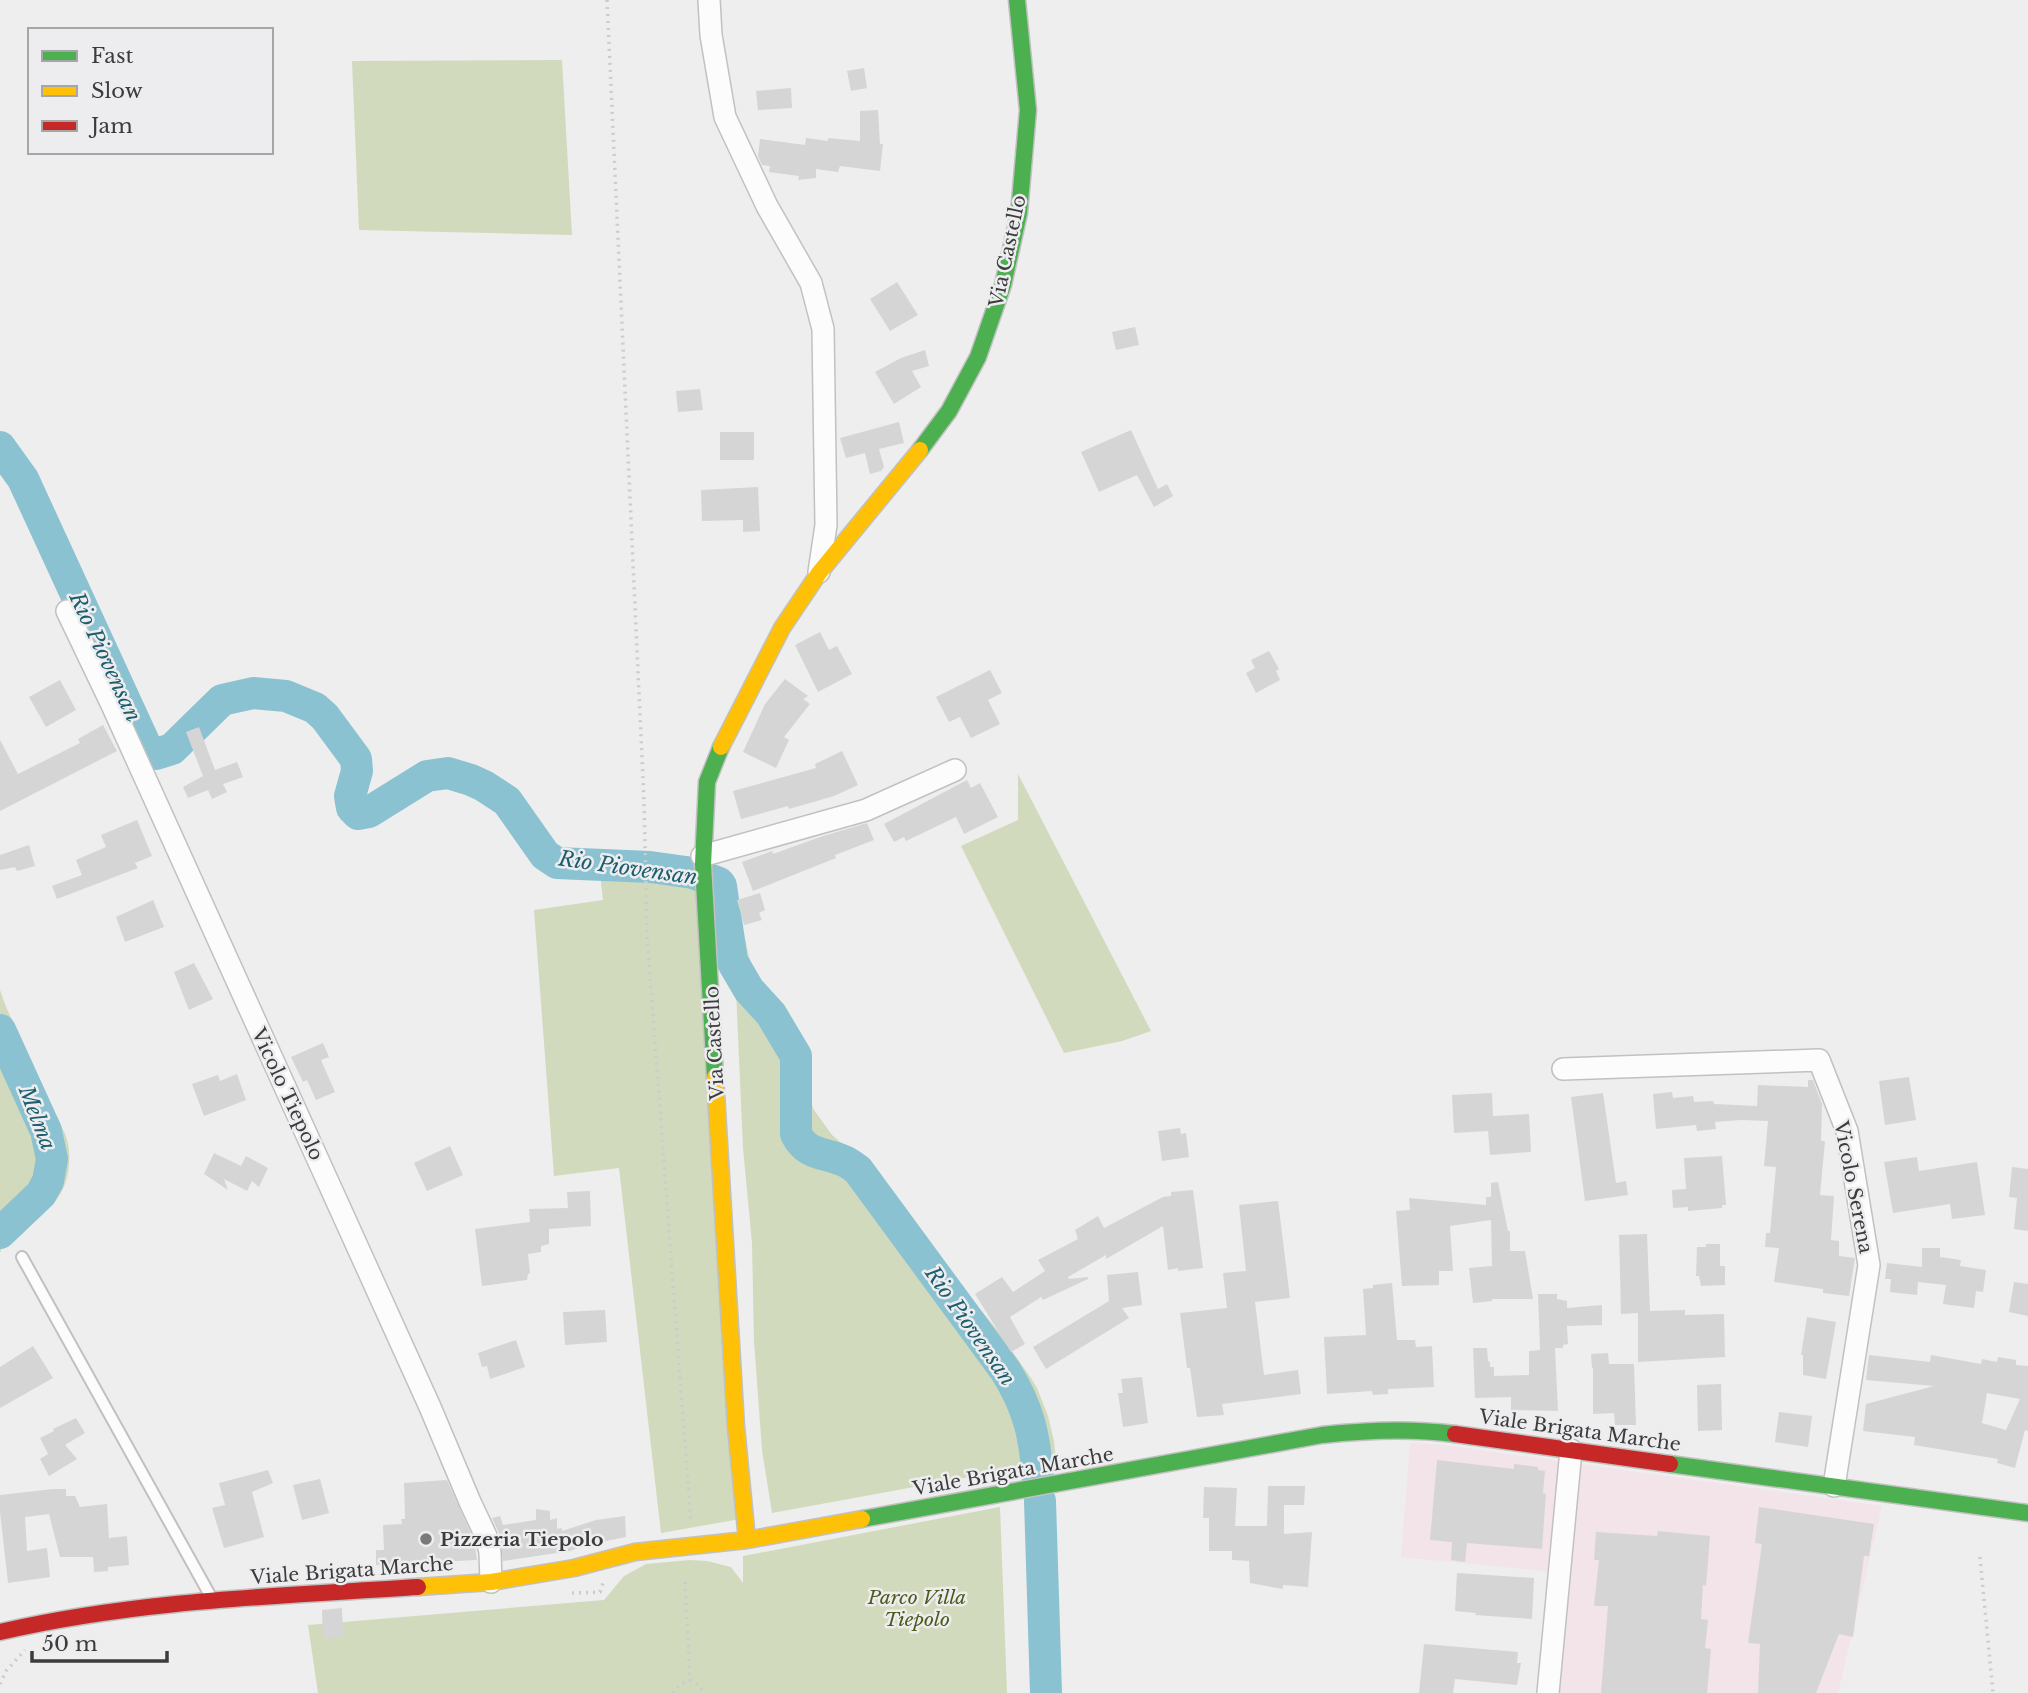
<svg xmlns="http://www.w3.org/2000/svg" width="2028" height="1693" font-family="'Libre Baskerville',serif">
<rect width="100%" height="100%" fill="#eee"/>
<path fill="#f2e4e8" d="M1410,1443L1444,1445L1882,1506L1838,1693H1541L1554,1572L1401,1557Z"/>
<path fill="#d1dabc" d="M562,60L572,235L359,230L352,61Z
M1018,774L1151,1031L1122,1041L1064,1053L961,846L1018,820Z
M598,855L704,857L746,1518L661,1533L619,1168L554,1176L534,910L603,900Z
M731,877L749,957L814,1110L832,1135L851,1151L998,1331L1031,1378L1037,1388L1048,1416L1054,1441L1056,1461L772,1513L762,1450L754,1341L752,1243L743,1148Z
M0,990L6,1007L66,1136C70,1149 70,1159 68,1173C60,1219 15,1218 0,1253Z
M1000,1507L1007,1693H318L308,1625L604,1600L624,1576L646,1564L690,1560L707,1561L731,1567L743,1583V1556Z"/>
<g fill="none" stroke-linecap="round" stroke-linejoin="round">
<path stroke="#8bc2d2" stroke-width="32" d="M0,447L23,479L149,753L156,754L172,749L222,700L253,693L286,696L315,708L325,717L356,759L357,771L350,796L352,808L358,814L369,812L427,776L448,773L471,780L484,786L507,801L545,855L557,863L650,867L693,873L719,883L721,886L732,961L749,990L771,1014L796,1056V1134C807,1156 824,1152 844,1161C849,1163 854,1167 858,1170L1005,1370C1029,1408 1035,1436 1038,1480
M0,1030L46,1131L52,1159L48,1181L41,1194L0,1233
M1040,1501L1046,1693"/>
</g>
<path fill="#d6d5d5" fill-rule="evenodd" d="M864,68L867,88L851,91L847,71Z
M791,88L792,108L758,110L756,91Z
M878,110L880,144H883L880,171L840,166L838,172L816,169V178L798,180L799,176L769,172L770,166L762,165L758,156L760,139L805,145L806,138L828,141V138L860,141V111Z
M897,282L918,315L890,331L870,299Z
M1135,327L1139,345L1116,350L1112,332Z
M925,350L929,366L912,371L921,387L894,404L875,372L901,358Z
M700,389L703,410L678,412L676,391Z
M899,422L904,443L879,449L884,467L881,471L870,474L865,453L846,458L840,438Z
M1131,430L1158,489L1167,484L1173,496L1154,507L1137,475L1099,492L1081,452Z
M720,432H754V460H720Z
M758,487L760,531L743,532V520L702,521L701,490Z
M820,632L829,650L837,646L852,674L818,692L795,645Z
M1269,651L1279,669L1276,671L1280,680L1256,693L1246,673L1255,668L1251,660Z
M990,670L1002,693L988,700L1000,724L971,738L960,717L949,722L936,697Z
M785,679L808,696L803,699L810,704L784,737L789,740L776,768L743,752L765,704Z
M60,680L76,710L46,727L29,697Z
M103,725L117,751L0,811V740L18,774L80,743L78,739Z
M199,727L215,770L237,762L243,777L223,784L227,792L212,799L208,790L188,798L183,787L203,776L186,732Z
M842,751L858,785L834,796L789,809L788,806L741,819L733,791L816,768L815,764Z
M967,780L971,788L980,783L998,817L964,834L956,817L906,841L904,837L894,842L884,824Z
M137,820L152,856L135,863L138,868L57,899L52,886L82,875L76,860L106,847L101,835Z
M867,823L874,840L835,855L836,858L753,891L742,862L772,851L773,854L820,837Z
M29,845L35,866L17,871L15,867L0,870V855Z
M760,893L765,910L759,913L762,920L744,925L737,900Z
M153,900L164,927L125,942L116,917Z
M194,963L213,999L189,1010L174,972Z
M323,1043L329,1057L321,1060L335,1092L316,1100L307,1080L303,1082L291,1057Z
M237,1074L246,1100L204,1116L192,1084L218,1075L220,1081Z
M1909,1077L1916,1120L1885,1125L1879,1081Z
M1808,1080H1813L1822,1104L1821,1141H1825L1820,1195L1834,1196L1831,1240L1839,1241V1256L1855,1258L1849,1296L1823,1293V1289L1774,1282L1779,1248L1765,1247L1766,1233H1770L1776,1167L1764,1166L1768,1121L1741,1120L1715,1122L1716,1129L1697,1131L1696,1125L1656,1129L1653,1094L1672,1092L1673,1098L1693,1096L1694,1102L1713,1101L1714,1104L1757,1106L1758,1085L1808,1087Z
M1492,1093L1493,1116L1529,1114L1531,1152L1490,1155L1488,1131L1454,1133L1452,1095Z
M1603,1093L1616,1183L1626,1181L1628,1195L1585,1201L1571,1097Z
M1180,1128L1181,1134L1186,1133L1189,1157L1162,1161L1158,1131Z
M450,1146L463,1175L427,1191L414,1163Z
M214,1153L241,1166L246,1156L268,1168L259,1187L252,1181L247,1191L224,1179L228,1190L204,1174Z
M1722,1156L1726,1205H1722V1208L1688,1211V1207L1673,1208L1672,1190L1686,1189L1684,1158Z
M1917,1157L1919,1171L1977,1162L1985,1215L1952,1219L1950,1204L1893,1213L1884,1162Z
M2012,1167L2028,1169V1231L2014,1229L2017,1198L2009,1197Z
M1498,1182L1508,1231H1510V1251H1525L1533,1299H1492V1301L1473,1303L1469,1268L1492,1266L1491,1220L1450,1226L1453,1271H1439V1285L1402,1286L1396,1211L1410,1210L1409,1198L1486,1205V1197H1491V1183Z
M1193,1190L1203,1268L1178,1271V1268L1168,1270L1163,1226L1106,1259V1255L1068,1277L1069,1279L1088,1277V1279L1043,1300L1041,1297L1010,1317L1025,1344L1011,1352L975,1294L1002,1277L1013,1292L1045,1271L1038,1260L1078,1239L1075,1230L1098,1216L1104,1228L1163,1197L1171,1196V1192Z
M590,1191L591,1226L549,1229V1244L541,1246V1252L528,1254L530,1273L528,1274L527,1280L482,1286L475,1229L530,1222L529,1209L568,1208L567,1192Z
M1278,1201L1290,1298L1255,1302L1264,1375L1298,1370L1301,1394L1222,1404L1224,1415L1197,1417L1190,1368H1187L1180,1313L1227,1308L1223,1273L1246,1271L1239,1205Z
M1647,1234L1650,1311L1685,1310V1315L1724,1314L1725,1357L1638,1362V1313L1621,1314L1619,1235Z
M1706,1244H1720V1266H1725V1285L1701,1286L1699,1276H1696L1697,1247H1706Z
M1922,1248H1940V1257L1961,1260L1960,1266L1986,1270L1983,1292L1976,1291L1974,1308L1943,1304L1946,1285L1918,1282L1917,1295L1890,1292L1891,1279H1885L1887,1263L1922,1267Z
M1138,1272L1142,1305L1122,1308L1129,1318L1046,1369L1033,1347L1109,1301L1107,1275Z
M2014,1282L2028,1284V1316L2009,1312Z
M1392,1283L1397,1340H1415L1416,1347L1432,1346L1434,1387L1388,1389V1394L1373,1395L1372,1391L1327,1394L1324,1337L1366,1335L1363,1289L1373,1288V1285Z
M1538,1294H1557V1299L1567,1301V1308L1602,1305V1325L1567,1326L1568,1344L1563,1345V1348H1555L1558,1411L1511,1410V1397L1475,1398L1473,1348H1487L1488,1361L1490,1362V1367H1494V1376L1529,1375V1351L1540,1350Z
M605,1310L607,1342L565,1345L563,1312Z
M1807,1317L1836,1322L1826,1379L1803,1375V1355H1801Z
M516,1340L525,1367L490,1379L487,1366L482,1367L478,1353Z
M33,1346L53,1378L0,1408V1367Z
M1608,1353L1609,1364H1634L1636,1425H1615L1614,1413L1593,1414V1368H1592L1591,1354Z
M1869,1355L1930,1362L1931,1355L1981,1364L1982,1359L1997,1362L1998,1357L2016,1360V1365L2028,1366V1431L2025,1430L2015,1468L1997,1463L1998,1459L1914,1445L1915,1437L1863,1431L1866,1404L1934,1386L1866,1380ZM1987,1393L2020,1399L2006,1430L1982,1423Z
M1142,1377L1148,1423L1123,1427L1118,1393H1123L1121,1379Z
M1721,1384L1722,1430L1698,1431L1697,1385Z
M1779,1412L1812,1416L1808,1447L1775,1442Z
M76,1418L85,1433L65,1445L77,1459L49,1476L40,1459L48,1454L40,1438L54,1431L53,1429Z
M1437,1460L1514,1469V1464L1538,1467V1470L1545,1471L1543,1493L1546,1494L1542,1549L1467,1543L1465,1562L1451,1560L1452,1542L1430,1540Z
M268,1470L273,1483L252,1492L264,1537L224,1548L212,1508L225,1505L219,1483Z
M320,1479L329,1513L302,1520L293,1485Z
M447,1480L474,1540L477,1560L376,1565V1550H384L383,1525L402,1524L401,1519H405L404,1483Z
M1268,1486H1305L1304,1505H1284V1534L1312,1532L1308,1587L1283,1585V1589L1250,1583L1249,1561L1232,1560V1551H1209V1518H1203L1204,1487L1237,1488L1235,1526H1267Z
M53,1489H66V1496H75L80,1507L107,1504L109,1538L127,1536L129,1565L108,1567V1571L94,1572L93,1557H60L49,1514L25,1517L27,1551L47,1548L50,1577L8,1583L0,1512V1495Z
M1759,1507L1874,1524L1869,1556H1864L1853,1637L1839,1634L1816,1693H1758L1760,1644L1748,1643L1762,1544L1755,1543Z
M536,1509L550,1511V1520L557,1518V1529L562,1528V1531L596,1520L625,1516L626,1537L586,1545L570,1551L503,1561L499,1533L492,1518L500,1516L503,1525L536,1520Z
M1658,1531L1710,1536L1706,1586L1703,1585L1701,1619L1708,1620L1705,1648L1711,1649L1707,1693H1601L1608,1606H1594L1599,1560H1594L1596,1532L1657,1536Z
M1457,1573L1534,1578L1532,1619L1475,1615L1476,1613L1455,1611Z
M342,1608L343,1637L323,1638L322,1610Z
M1424,1644L1518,1652L1517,1663H1521L1517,1685L1455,1679L1453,1693H1419Z"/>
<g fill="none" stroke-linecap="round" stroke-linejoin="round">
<defs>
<path id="lane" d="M22,1257L211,1597"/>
<path id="street" d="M709,0L711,35L725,117L767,206L811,283L823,329L826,525L819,572
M67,611L112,705L430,1407L470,1502L486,1536L490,1552L491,1582
M702,856L866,810L955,770
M1563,1069L1819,1060L1847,1131L1869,1265L1834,1486
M1548,1693L1571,1450"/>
<path id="fast" d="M920,450L949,411L978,357L1003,285L1019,213L1028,110L1017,0
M715,1077L703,864L707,782L721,747
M1670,1464L2028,1513
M862,1519L1322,1435C1366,1430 1410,1428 1455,1434"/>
<path id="slow" d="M721,747L782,628L819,573L920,450
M715,1077L736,1427L747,1540
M418,1587L491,1582L574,1568L635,1552L747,1540L862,1519"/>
<path id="jam" d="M1455,1434L1670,1464
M0,1632C137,1600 279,1596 418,1587"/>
</defs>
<use href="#lane" stroke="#c1c1c1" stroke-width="14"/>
<use href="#street" stroke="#c1c1c1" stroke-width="24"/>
<use href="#fast" stroke="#c1c1c1" stroke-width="19"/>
<use href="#slow" stroke="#c1c1c1" stroke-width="19"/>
<use href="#jam" stroke="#c1c1c1" stroke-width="19"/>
<path stroke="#cccccd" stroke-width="3.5" stroke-dasharray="2 5" stroke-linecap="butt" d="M607,0L644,801L647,935L691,1523
M1980,1557L1993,1693
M685,1582L690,1680L700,1686L704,1693
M572,1593L600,1592L603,1583
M0,1684L6,1671L25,1650
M673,1693L679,1685L690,1680"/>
<use href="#lane" stroke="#fcfcfc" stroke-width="10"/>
<use href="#street" stroke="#fcfcfc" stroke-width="21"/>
<use href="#fast" stroke="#4caf50" stroke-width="16"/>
<use href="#slow" stroke="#ffc107" stroke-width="16"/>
<use href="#jam" stroke="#c62828" stroke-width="16"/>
</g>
<circle fill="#7a7a7b" stroke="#ededef" stroke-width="2.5" cx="426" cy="1539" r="7"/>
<g text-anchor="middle" stroke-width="5" stroke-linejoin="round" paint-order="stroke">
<g font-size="19" fill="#3c3c3d" stroke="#ededef">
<text transform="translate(1007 251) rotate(-78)" y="7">Via Castello</text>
<text transform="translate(714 1043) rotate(-93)" y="7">Via Castello</text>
<text transform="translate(288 1094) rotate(65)" y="7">Vicolo Tiepolo</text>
<text transform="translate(1854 1187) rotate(79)" y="7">Vicolo Serena</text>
<text transform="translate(1580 1430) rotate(8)" y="7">Viale Brigata Marche</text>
<text transform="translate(1013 1471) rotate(-10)" y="7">Viale Brigata Marche</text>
<text transform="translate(352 1570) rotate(-4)" y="7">Viale Brigata Marche</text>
</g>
<g font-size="19" font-weight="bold" fill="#3c3c3d" stroke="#ededef" text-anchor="start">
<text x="440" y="1546">Pizzeria Tiepolo</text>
</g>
<g font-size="19" font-style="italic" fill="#4c5b19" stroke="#ededef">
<text x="917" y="1604">Parco Villa<tspan x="917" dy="22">Tiepolo</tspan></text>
</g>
<g font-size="21" font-style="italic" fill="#1d5e6e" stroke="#ededef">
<text transform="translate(105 657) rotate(65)" y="7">Rio Piovensan</text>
<text transform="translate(628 868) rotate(8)" y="7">Rio Piovensan</text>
<text transform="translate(37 1118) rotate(69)" y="7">Melma</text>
<text transform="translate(970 1326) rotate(55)" y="7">Rio Piovensan</text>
</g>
</g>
<rect x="28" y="28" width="245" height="126" fill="#ededef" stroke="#a6a6a8" stroke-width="2"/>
<rect x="42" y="51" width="35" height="10" fill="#4caf50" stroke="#a6a6a8" stroke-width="2"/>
<text x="91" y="63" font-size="21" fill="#3c3c3d">Fast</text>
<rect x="42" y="86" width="35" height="10" fill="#ffc107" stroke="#a6a6a8" stroke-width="2"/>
<text x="91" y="98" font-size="21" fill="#3c3c3d">Slow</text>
<rect x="42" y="121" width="35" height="10" fill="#c62828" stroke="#a6a6a8" stroke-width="2"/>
<text x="91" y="133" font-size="21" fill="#3c3c3d">Jam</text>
<path d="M32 1651v10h135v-10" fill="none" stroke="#3c3c3d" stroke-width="3.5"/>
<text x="42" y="1651" font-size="21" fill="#3c3c3d" stroke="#ededef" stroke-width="5" paint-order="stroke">50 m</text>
</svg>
